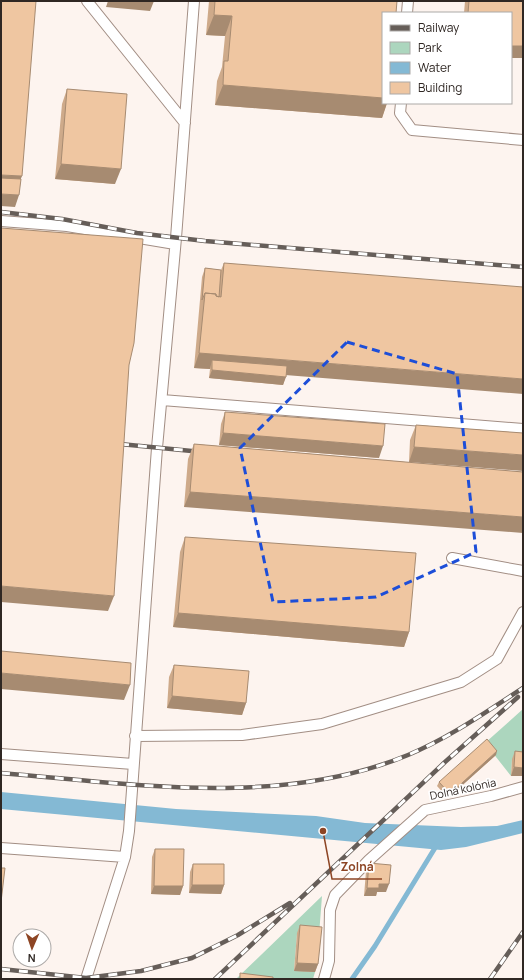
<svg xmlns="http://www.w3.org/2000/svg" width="524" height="980" font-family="Manrope,sans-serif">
<rect width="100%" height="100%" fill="#fdf4ef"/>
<path fill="#acd6be" d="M523,709V760L512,759L511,776L485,743Z
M322,896L319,935L297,934L294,970L315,972L313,979H236Z"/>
<path fill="#84b9d4" d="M1,792L176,809L316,816L365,823L461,827L497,826L523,820V833L466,847L441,850L1,809Z"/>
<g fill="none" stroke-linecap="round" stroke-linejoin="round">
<path stroke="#84b9d4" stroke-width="5" d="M352,979L375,946L438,843"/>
<defs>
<path id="service" d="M87,1L185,123
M407,13L408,1
M401,103L400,113L412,130L523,140
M1,221L67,226L175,244
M162,400L523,429
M452,558L523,571
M135,736L242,735L322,724L461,682L497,659L523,612
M1,754L133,764
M1,848L125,857
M86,979L125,857L129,831L157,448L176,238L194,1
M324,979L329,961L330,910L335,895L369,860L425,810L491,796L523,787"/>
</defs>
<use href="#service" stroke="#a28e84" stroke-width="12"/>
<use href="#service" stroke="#fff" stroke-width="10"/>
<defs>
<path id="rail" d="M1,212L62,219L137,233L205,241L523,267
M120,444L202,452
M1,773C135,784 280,808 408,755C449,738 486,712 523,688
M1,969L86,978L141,971L192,958L238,935L290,903
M215,979L445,762L518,697
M490,979L523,932"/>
</defs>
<use href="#rail" stroke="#665e59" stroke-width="4.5"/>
<use href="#rail" stroke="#fff" stroke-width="3" stroke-dasharray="9" stroke-linecap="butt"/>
</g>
<path fill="#ceaa8a" d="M209,1H397L383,103H387L382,118L215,105L217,81L222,67L225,36L206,35Z
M465,1H523L511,13H464Z
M67,89L115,184L55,179L62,104Z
M224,263L286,375L283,385L209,378L210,369L194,368L202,277L205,268L221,270Z
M225,412L379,458L219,445L221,424Z
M416,425L523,433L409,462L410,440Z
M194,444L523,472L184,507L188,459Z
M185,537L409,632L404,647L173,627L180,552Z
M174,665L246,703L242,715L167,708L169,677Z
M515,751L523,752V776H511L512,759Z
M496,755L448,798L437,786L439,782Z
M155,849L183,886L180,895L151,894L152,857Z
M369,863L386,892H377L376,896H364L366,871Z
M193,864L224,885L221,894L189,893L190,872Z
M300,925L318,964L315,972L294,971L297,933Z"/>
<path fill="#a78b71" d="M108,1H154L150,11L106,7Z
M214,15L232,16L225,36L206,35Z
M511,46H523V58H511Z
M223,85L383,98V103H387L382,118L215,105Z
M61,164L121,169L115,184L55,179Z
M1,175L22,176L16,191L1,190Z
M1,194L19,195L15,207L1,206Z
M199,353L523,379V394L212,369V360L210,369L194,368Z
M212,370L286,377L283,385L209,378Z
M223,433L383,446L379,458L219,445Z
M414,447L523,455V471L409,462Z
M190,492L523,517V533L184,507Z
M1,586L114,596L108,611L1,602Z
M178,613L409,632L404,647L173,627Z
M1,673L130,685L124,700L1,689Z
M172,696L246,703L242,715L167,708Z
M497,751L496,755L448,798L450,794Z
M514,767L523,768V776H511Z
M379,884H389L386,892H377L376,896H364L367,888Z
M192,885H224L221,894L189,893Z
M154,886H183L180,895L151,894Z
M297,963L318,964L315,972L294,971Z"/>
<path fill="#efc6a1" stroke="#a78b71" d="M1,1H36L22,176L1,175Z
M215,1H397L396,13H383V98L223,85L224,61H228L232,16L214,15Z
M469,1H523V46H511V13H468Z
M67,89L127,94L121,169L61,164Z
M1,178L21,179L19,195L1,194Z
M1,228L143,239L134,343L129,365L114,596L1,586Z
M224,263L523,287V379L199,353L205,293L216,294V296L221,297Z
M205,268L221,270L219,297L216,296V294L205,293L202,300Z
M212,360L287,366L286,377L212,370Z
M225,412L385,424L383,446L223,433Z
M416,425L523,433V455L414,447Z
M194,444L523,472V517L190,492Z
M185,537L416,553L409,632L178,613Z
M1,651L131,663L130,685L1,673Z
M174,665L249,671L246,703L172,696Z
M487,739L497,751L450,794L439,782Z
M515,751L523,752V768L514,767Z
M155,849H184L183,886H154Z
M369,863L391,865L389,884H379V888H367Z
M193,864H224V885H192Z
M1,868H5L1,902Z
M300,925L322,927L318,964L297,963Z
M240,973L273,977V979H240Z"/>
<path fill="none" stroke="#1d4ed8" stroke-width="3" stroke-dasharray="8 5" stroke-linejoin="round" d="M347,342L457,374L476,552L376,597L273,602L240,448Z"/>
<g text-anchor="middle" stroke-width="3.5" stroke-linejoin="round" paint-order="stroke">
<g font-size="11" fill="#2f2723" stroke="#fff">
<text transform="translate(463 789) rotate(-12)" y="4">Dolná kolónia</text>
</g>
</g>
<path fill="none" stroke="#8d4524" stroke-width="1.5" d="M323 831L332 879H382"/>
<circle fill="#8d4524" stroke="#fff" stroke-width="1.5" cx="323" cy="831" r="4"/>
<g font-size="12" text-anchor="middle" font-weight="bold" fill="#8d4524" stroke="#fff" stroke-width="3.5" stroke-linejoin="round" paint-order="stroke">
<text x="357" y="871">Zolná</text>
</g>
<rect width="524" height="980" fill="none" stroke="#2f2723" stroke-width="4"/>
<rect x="382" y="12" width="130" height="92" fill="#ffffff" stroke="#aca9a7"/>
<rect x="390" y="25" width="20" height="6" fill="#665e59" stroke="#aca9a7"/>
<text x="418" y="32" font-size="12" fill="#2f2723">Railway</text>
<rect x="390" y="42" width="20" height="12" fill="#acd6be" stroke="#aca9a7"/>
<text x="418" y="52" font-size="12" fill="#2f2723">Park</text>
<rect x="390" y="62" width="20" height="12" fill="#84b9d4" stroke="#aca9a7"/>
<text x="418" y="72" font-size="12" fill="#2f2723">Water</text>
<rect x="390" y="82" width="20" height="12" fill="#efc6a1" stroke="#aca9a7"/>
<text x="418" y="92" font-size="12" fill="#2f2723">Building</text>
<g transform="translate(32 948) rotate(182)"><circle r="19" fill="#ffffff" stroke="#aca9a7"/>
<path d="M0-3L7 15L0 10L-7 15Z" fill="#8d4524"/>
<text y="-6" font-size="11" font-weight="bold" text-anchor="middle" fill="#2f2723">N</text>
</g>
</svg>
